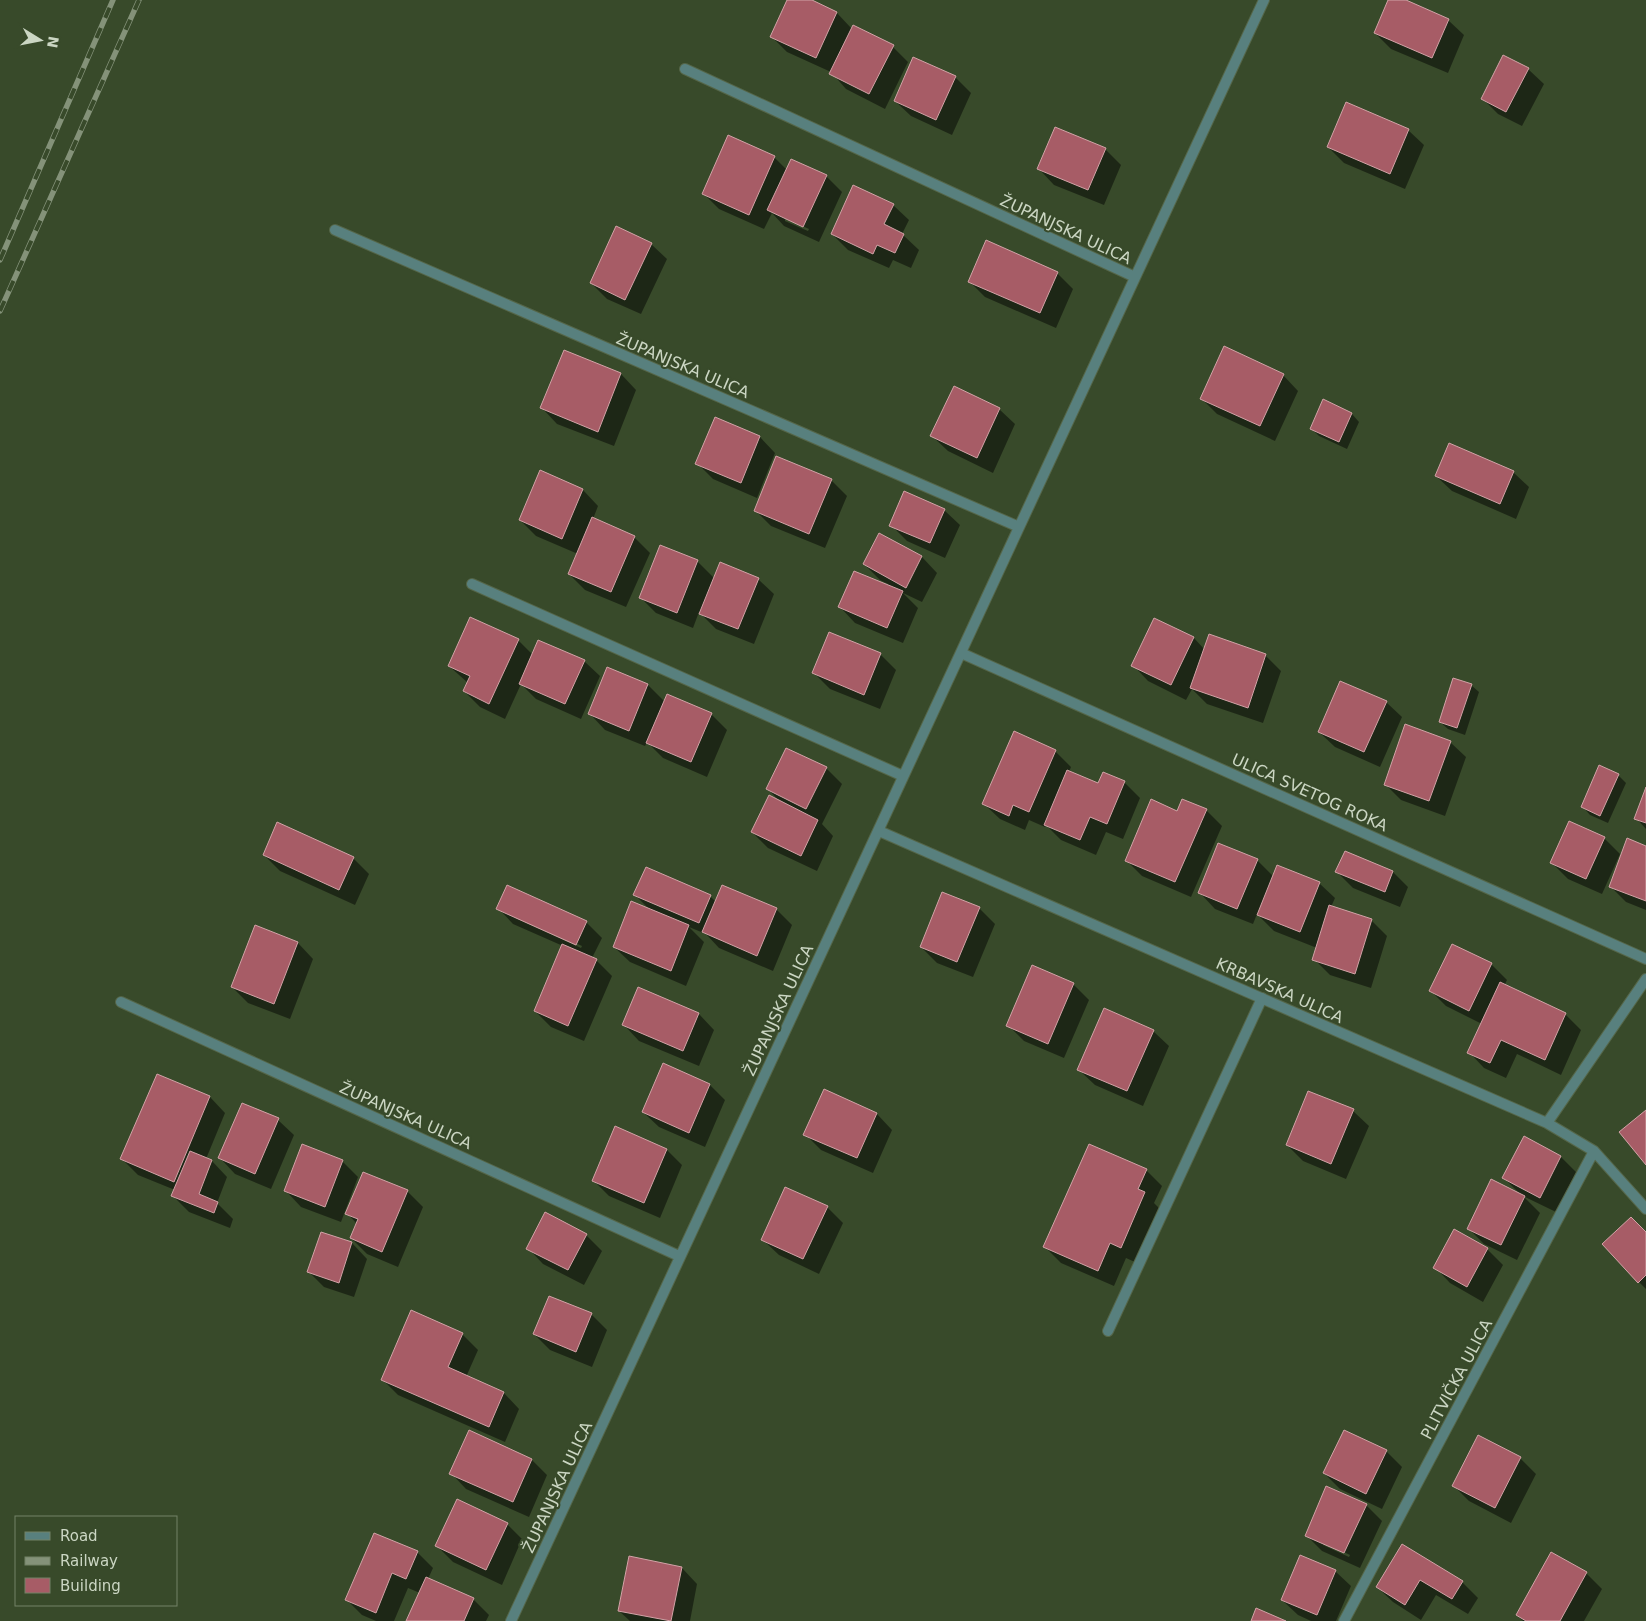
<svg xmlns="http://www.w3.org/2000/svg" width="1646" height="1621" font-family="'DejaVu Sans',sans-serif">
<rect width="100%" height="100%" fill="#384a2a"/>
<path fill="#0007" fill-rule="evenodd" d="M788,0H809L837,13L852,29L893,47L908,62L885,109L846,89L831,72L787,52L772,37Z
M1390,0H1403L1448,20L1464,35L1448,73L1391,49L1375,33Z
M1528,69L1544,84L1522,126L1498,114L1482,98Z
M955,77L971,93L952,135L911,116L895,101Z
M1408,130L1424,145L1405,189L1344,163L1328,147Z
M1105,149L1121,165L1104,205L1054,185L1039,169Z
M774,157L787,170L826,176L842,192L819,242L784,226L772,213L764,229L719,209L703,193ZM785,218L809,229L808,231L785,221Z
M893,205L909,220L902,234L919,250L911,268L893,260L889,268L848,250L832,234Z
M651,244L667,259L641,314L607,299L591,283Z
M1057,273L1073,289L1056,328L985,297L970,282Z
M564,352L621,374L636,390L614,446L557,424L542,408Z
M1283,375L1298,391L1275,441L1217,414L1201,398Z
M1324,401L1352,414L1359,422L1347,449L1319,436L1311,428Z
M999,409L1015,424L993,473L948,451L932,436Z
M716,419L760,437L775,453L757,498L713,479L697,463Z
M541,472L583,490L598,506L593,519L634,537L650,553L626,607L585,590L569,574L578,554L536,536L520,520Z
M1513,472L1529,487L1516,519L1452,491L1436,476Z
M831,480L847,496L825,548L771,526L755,510Z
M944,510L960,525L945,558L907,541L891,525Z
M879,535L922,557L937,573L922,602L903,593L918,608L903,643L855,623L840,607L887,586L888,584L880,580L864,564Z
M697,561L715,579H758L774,594L754,644L716,629L699,612L693,628L656,613L641,598Z
M1155,619L1194,638L1205,650L1265,655L1281,671L1263,723L1207,704L1192,689L1186,700L1148,681L1133,665Z
M518,640L533,655L584,661L600,676L581,719L536,699L521,684L505,719L480,707L464,691L468,683L449,666Z
M880,654L896,670L880,709L830,689L814,673Z
M648,685L665,702L711,714L727,730L707,777L663,758L647,742L645,746L605,730L590,714Z
M1471,685L1479,692L1465,735L1448,729L1440,722Z
M1386,702L1402,717L1380,767L1335,747L1319,732Z
M1450,742L1466,757L1445,816L1401,800L1385,784Z
M1055,751L1071,767L1069,772L1099,785L1124,782L1140,798L1123,839L1106,832L1096,855L1061,840L1046,825L1045,827L1029,820L1025,830L1000,819L984,804Z
M826,768L842,784L822,824L833,836L817,871L768,848L752,832L780,802L768,789Z
M1618,775L1626,783L1608,823L1590,815L1583,807Z
M1646,791V829L1636,818Z
M1206,810L1222,826L1191,897L1142,876L1126,860L1178,813Z
M1604,838L1620,854L1602,894L1568,879L1552,863Z
M1646,847V910L1626,902L1610,886Z
M264,855L353,858L369,874L355,905L280,871Z
M1257,860L1274,877L1319,883L1335,898L1331,907L1371,920L1387,936L1371,988L1330,975L1314,959L1317,948L1274,931L1257,914L1253,924L1215,909L1200,893Z
M1337,872H1393L1408,887L1400,907L1353,888Z
M635,895L710,896L716,902L776,909L792,925L773,971L719,948L706,934L689,927L704,942L686,986L630,962L614,947L651,911Z
M498,908L586,922L602,938L592,958L596,960L612,976L584,1041L551,1027L535,1011L563,946L513,924ZM515,916L582,946L581,948L515,918Z
M979,908L995,924L973,977L937,963L921,947Z
M256,927L298,943L313,959L290,1019L248,1003L232,987Z
M1491,964L1507,980L1504,986L1565,1014L1581,1030L1561,1075L1517,1054L1506,1078L1484,1068L1469,1052L1482,1024L1446,1006L1431,991Z
M1073,984L1089,1000L1064,1058L1024,1041L1008,1025Z
M638,989L699,1014L714,1030L699,1066L639,1041L624,1025Z
M1153,1031L1169,1046L1143,1106L1095,1085L1079,1070Z
M664,1065L710,1085L725,1100L705,1147L659,1127L643,1112Z
M157,1075L210,1097L225,1113L206,1159L212,1161L227,1177L217,1203L233,1219L230,1228L189,1212L173,1196L175,1190L138,1175L122,1159Z
M824,1091L877,1114L892,1130L873,1173L821,1150L805,1134Z
M1353,1111L1369,1126L1346,1179L1303,1161L1287,1145Z
M278,1120L294,1135L271,1189L235,1174L220,1158Z
M667,1150L682,1165L660,1218L609,1196L593,1180Z
M1561,1157L1576,1172L1556,1212L1523,1196L1540,1213L1517,1260L1484,1244L1468,1228L1521,1195L1504,1178Z
M342,1161L358,1177L341,1222L301,1207L286,1191Z
M1146,1170L1162,1186L1154,1203L1160,1209L1137,1263L1126,1258L1114,1286L1061,1263L1045,1247Z
M407,1191L423,1207L398,1267L367,1254L351,1238L357,1224L347,1213Z
M827,1207L843,1223L819,1274L779,1255L763,1240Z
M322,1233L352,1243L367,1259L354,1297L324,1287L309,1272Z
M1646,1233V1289L1639,1282Z
M586,1235L602,1251L584,1285L543,1264L528,1248Z
M1487,1249L1503,1265L1483,1302L1450,1283L1435,1267Z
M591,1314L607,1330L592,1367L550,1350L534,1334Z
M462,1334L478,1350L466,1377L504,1393L519,1409L505,1442L398,1395L382,1379Z
M470,1431L532,1460L547,1475L529,1517L466,1489L451,1473Z
M1344,1432L1386,1451L1402,1467L1382,1509L1340,1489L1324,1473Z
M1479,1436L1520,1458L1536,1474L1511,1523L1469,1501L1454,1486Z
M1366,1505L1382,1521L1360,1568L1322,1551L1306,1535ZM1323,1542L1350,1555L1349,1557L1323,1545Z
M507,1524L522,1539L502,1585L453,1562L437,1546Z
M1402,1545L1462,1582L1478,1598L1468,1614L1436,1595L1421,1620L1393,1602L1377,1587Z
M417,1552L433,1568L428,1579L473,1599L489,1615L486,1621H407L420,1593L408,1588L394,1621H376L362,1615L347,1600Z
M682,1568L697,1584L690,1621H630L619,1611Z
M1335,1571L1351,1586L1336,1621H1311L1298,1615L1282,1600Z
M1586,1573L1602,1589L1584,1621H1523L1517,1615Z"/>
<path fill="#a75c66" stroke="#d2a3a7" d="M787,0H812L837,12L816,58L770,37Z
M1388,0H1406L1449,19L1432,58L1374,33Z
M853,25L894,45L869,94L829,74Z
M1503,55L1529,68L1506,112L1481,99Z
M913,57L956,76L936,120L894,101Z
M1346,102L1409,129L1390,174L1327,147Z
M1055,127L1106,148L1088,190L1037,169Z
M728,135L775,156L749,215L702,194Z
M791,159L827,175L803,227L767,210Z
M853,185L894,204L884,224L904,234L895,253L877,245L873,254L831,234Z
M616,226L652,243L625,300L590,283Z
M986,240L1058,272L1040,313L968,282Z
M1224,346L1284,374L1260,426L1200,399Z
M564,350L621,373L598,432L540,408Z
M954,386L1000,408L977,458L930,436Z
M1323,399L1352,413L1339,442L1310,429Z
M715,417L760,436L741,483L695,464Z
M1449,443L1514,471L1500,504L1435,476Z
M776,456L832,479L809,534L754,511Z
M540,470L583,489L562,539L519,520Z
M904,491L945,509L930,543L889,526Z
M592,517L635,536L611,592L568,574Z
M879,533L922,556L906,588L863,564Z
M660,545L698,560L677,613L639,598Z
M720,562L759,578L738,629L699,614Z
M854,571L903,591L887,628L838,607Z
M470,617L519,639L489,704L463,691L470,676L448,666Z
M1154,618L1194,637L1171,685L1131,666Z
M829,632L881,653L864,695L812,673Z
M1209,634L1266,654L1248,708L1190,688Z
M538,640L585,660L565,704L519,684Z
M607,667L648,684L629,731L588,714Z
M1453,678L1472,684L1457,728L1439,722Z
M1340,681L1387,701L1364,752L1318,732Z
M667,694L712,713L691,762L646,743Z
M1405,724L1451,741L1429,801L1384,785Z
M1014,731L1056,750L1029,812L1013,805L1009,816L982,804Z
M786,748L827,767L806,809L766,789Z
M1599,765L1619,774L1600,816L1581,807Z
M1067,770L1098,783L1103,772L1125,781L1107,824L1090,817L1080,840L1044,825Z
M1646,787V823L1634,819Z
M769,795L818,820L801,856L751,832Z
M1151,799L1177,811L1182,799L1207,809L1175,882L1125,861Z
M1569,821L1605,837L1586,879L1550,863Z
M277,822L354,857L339,890L263,855Z
M1627,838L1646,846V901L1609,887Z
M1218,843L1258,859L1237,909L1198,893Z
M1345,851L1393,871L1385,892L1335,872Z
M1277,865L1320,882L1300,932L1257,915Z
M646,867L711,895L699,923L633,895Z
M507,885L587,921L576,945L496,909Z
M722,885L777,908L757,956L702,932Z
M942,892L980,907L957,962L920,947Z
M631,901L689,925L671,971L613,947Z
M1329,905L1372,919L1355,974L1312,960Z
M255,925L298,942L274,1004L231,987Z
M562,944L597,959L568,1026L534,1011Z
M1452,944L1492,963L1469,1011L1429,991Z
M1032,965L1074,983L1048,1044L1006,1026Z
M1500,982L1566,1013L1545,1060L1501,1040L1490,1063L1467,1053Z
M638,987L699,1013L683,1051L622,1025Z
M1104,1008L1154,1030L1127,1091L1077,1070Z
M663,1063L710,1084L689,1133L642,1112Z
M157,1074L210,1096L174,1182L120,1159Z
M824,1089L877,1113L857,1158L803,1135Z
M1308,1091L1354,1109L1331,1164L1286,1145Z
M242,1103L279,1118L255,1174L218,1158Z
M1646,1110V1165L1619,1132Z
M615,1126L667,1149L644,1203L592,1181Z
M1524,1136L1561,1156L1540,1198L1502,1178Z
M302,1144L343,1160L325,1207L284,1191Z
M1089,1144L1147,1169L1138,1189L1145,1192L1121,1248L1110,1243L1098,1271L1043,1247Z
M190,1151L212,1160L199,1194L218,1202L214,1213L171,1196Z
M363,1172L408,1190L382,1252L350,1238L358,1219L345,1214Z
M1491,1179L1525,1196L1501,1245L1467,1229Z
M785,1187L828,1206L803,1259L761,1240Z
M545,1212L587,1234L568,1270L526,1249Z
M1631,1217L1646,1232V1275L1638,1283L1602,1244Z
M1454,1229L1488,1248L1467,1287L1433,1268Z
M321,1232L352,1242L339,1283L307,1272Z
M549,1296L592,1313L576,1352L533,1334Z
M411,1310L463,1333L448,1367L504,1392L489,1427L381,1380Z
M469,1430L532,1459L513,1502L449,1474Z
M1344,1430L1387,1450L1366,1494L1323,1473Z
M1478,1435L1521,1457L1495,1508L1452,1486Z
M1326,1486L1367,1504L1344,1553L1305,1536Z
M457,1499L508,1523L486,1570L435,1546Z
M374,1533L418,1551L406,1579L392,1573L376,1613L345,1600Z
M1402,1544L1463,1581L1452,1599L1420,1580L1405,1605L1376,1587Z
M1551,1552L1587,1572L1560,1621H1526L1516,1615Z
M1300,1555L1336,1570L1317,1615L1281,1600Z
M629,1556L682,1567L671,1621L618,1611Z
M426,1577L474,1598L464,1621H406Z
M1256,1608L1286,1621H1251Z"/>
<g fill="none" stroke-linecap="round" stroke-linejoin="round">
<defs>
<path id="lane" d="M1108,1331L1262,998"/>
<path id="street" d="M685,69L1135,277
M335,230L1019,527
M472,584L903,776
M961,653L1646,959
M879,831L1547,1123L1594,1151L1646,1209
M121,1002L679,1256
M1547,1123L1646,979
M511,1621L1264,0
M1344,1621L1594,1151"/>
</defs>
<use href="#lane" stroke="#556649" stroke-width="12"/>
<use href="#street" stroke="#556649" stroke-width="12"/>
<use href="#lane" stroke="#58807e" stroke-width="10"/>
<use href="#street" stroke="#58807e" stroke-width="10"/>
<defs>
<path id="rail" d="M0,260L113,0
M0,311L139,0"/>
</defs>
<use href="#rail" stroke="#849279" stroke-width="5.5"/>
<use href="#rail" stroke="#384a2a" stroke-width="4" stroke-dasharray="11" stroke-linecap="butt"/>
</g>
<g text-anchor="middle" stroke-width="4" stroke-linejoin="round" paint-order="stroke">
<g font-size="16" fill="#cbd6c3" stroke="#384a2a">
<text transform="translate(1066 229) rotate(25)" y="6">ŽUPANJSKA ULICA</text>
<text transform="translate(683 365) rotate(23)" y="6">ŽUPANJSKA ULICA</text>
<text transform="translate(1310 792) rotate(24)" y="6">ULICA SVETOG ROKA</text>
<text transform="translate(1280 990) rotate(24)" y="6">KRBAVSKA ULICA</text>
<text transform="translate(778 1010) rotate(-65)" y="6">ŽUPANJSKA ULICA</text>
<text transform="translate(406 1115) rotate(24)" y="6">ŽUPANJSKA ULICA</text>
<text transform="translate(1456 1379) rotate(-62)" y="6">PLITVIČKA ULICA</text>
<text transform="translate(557 1487) rotate(-65)" y="6">ŽUPANJSKA ULICA</text>
</g>
</g>
<rect x="15" y="1516" width="162" height="90" fill="#384a2a" stroke="#738267"/>
<rect x="25" y="1532" width="25" height="8" fill="#58807e" stroke="#738267"/>
<text x="60" y="1541" font-size="15" fill="#cbd6c3">Road</text>
<rect x="25" y="1557" width="25" height="8" fill="#849279" stroke="#738267"/>
<text x="60" y="1566" font-size="15" fill="#cbd6c3">Railway</text>
<rect x="25" y="1578" width="25" height="15" fill="#a75c66" stroke="#738267"/>
<text x="60" y="1591" font-size="15" fill="#cbd6c3">Building</text>
<g transform="translate(40 40) rotate(100)" stroke="#384a2a" stroke-width="4" paint-order="stroke">
<path d="M0-4L9 19L0 12L-9 19Z" fill="#cbd6c3"/>
<text y="-8" font-size="14" font-weight="bold" text-anchor="middle" fill="#cbd6c3">N</text>
</g>
</svg>
